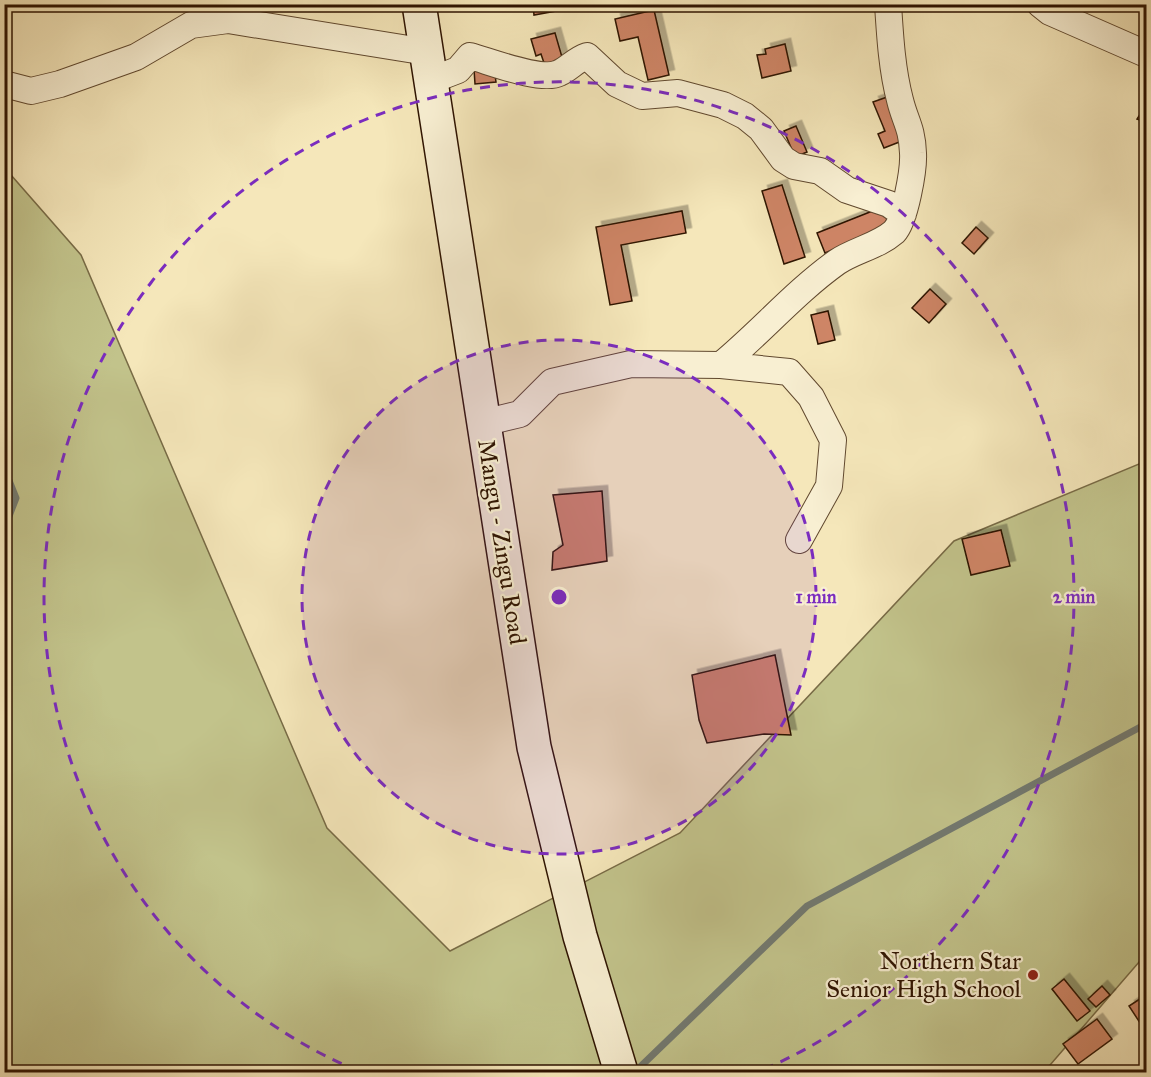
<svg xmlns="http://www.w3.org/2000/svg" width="1151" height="1077" font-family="'IM FELL Great Primer',serif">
<defs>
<filter id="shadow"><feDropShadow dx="5.5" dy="-5.5" stdDeviation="0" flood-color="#0004"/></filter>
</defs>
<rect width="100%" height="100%" fill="#f5e7ba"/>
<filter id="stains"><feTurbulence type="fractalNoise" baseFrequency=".00333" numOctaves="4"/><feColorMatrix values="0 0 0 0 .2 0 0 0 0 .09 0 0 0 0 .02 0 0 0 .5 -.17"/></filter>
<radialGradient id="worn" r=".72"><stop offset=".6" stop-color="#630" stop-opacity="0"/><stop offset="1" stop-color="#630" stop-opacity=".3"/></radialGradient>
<path fill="#c2c38b" stroke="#786b46" stroke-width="1.5" d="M4,167L81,255L327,828L450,951L680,833L954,541L1146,461V954L1044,1072H5Z"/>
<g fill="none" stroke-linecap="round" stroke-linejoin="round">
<path stroke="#727970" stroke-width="7" d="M4,468L16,498L4,529
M639,1068L807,906L1146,724"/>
</g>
<path fill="#ce8566" stroke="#2e1300" stroke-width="1.5" filter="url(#shadow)" d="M533,4H556L557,11L534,15Z
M654,10L669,75L648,80L638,37L620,41L615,19Z
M555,33L564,64L546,69L541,54L536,56L531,39Z
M785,44L791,71L762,78L757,55L766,54L765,49Z
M494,67L496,82L475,84L474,69Z
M890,96L907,139L884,148L878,134L885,131L873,102Z
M1146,105V122L1137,119Z
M796,126L807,152L795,157L784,131Z
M782,185L805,257L784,264L762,191Z
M885,206L893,226L825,253L817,233Z
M682,211L686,233L621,245L632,301L610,305L596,227Z
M976,227L988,238L974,254L962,243Z
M930,289L946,304L929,323L912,308Z
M828,311L835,340L818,344L811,315Z
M602,491L607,561L552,570L553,552L563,545L553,495Z
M1001,530L1010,566L971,575L962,539Z
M775,655L791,735L764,734L707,743L699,720L692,675Z
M1064,979L1090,1011L1077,1021L1052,989Z
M1102,986L1110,995L1096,1007L1088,999Z
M1146,995V1032L1129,1006Z
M1097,1019L1112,1039L1078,1064L1063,1044Z"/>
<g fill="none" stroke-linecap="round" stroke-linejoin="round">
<defs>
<path id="street" d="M1040,4L1050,12L1146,54
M432,80L458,70L470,56C489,61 541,82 559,73C570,68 575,60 587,56L617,84L642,96L678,93L723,105L745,116L761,129L783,159L794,166L820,171L847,190L889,204L903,214
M4,84L31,91L60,84L136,57L191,25L228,20L427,52
M721,365C761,332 795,292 837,262C855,250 878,246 894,232C905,221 914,169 913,153C912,127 905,121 900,100C892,70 890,36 888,4
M483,423L520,414L552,382L631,364L721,365L789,372L811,397L833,440L829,486L799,540"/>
<path id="secondary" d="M419,4L534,747L580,936L621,1072"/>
</defs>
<use href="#street" stroke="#60482e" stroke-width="28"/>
<use href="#secondary" stroke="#2e1300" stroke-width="36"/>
<use href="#street" stroke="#f8efd2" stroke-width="26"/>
<use href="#secondary" stroke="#f8efd2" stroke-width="33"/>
</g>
<circle cx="559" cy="597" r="257" fill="#7b2cbf" fill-opacity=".12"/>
<g fill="none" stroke="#7b2cbf" stroke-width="3" stroke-dasharray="10 8">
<circle cx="559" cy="597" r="257"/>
<path d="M358 1071A515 515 0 1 1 760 1071"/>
</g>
<circle fill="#8f2418" stroke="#f8efd2" stroke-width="2" cx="1033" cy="975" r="6"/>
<g text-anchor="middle" stroke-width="4.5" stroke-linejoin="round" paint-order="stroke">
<g font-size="24" fill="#2e1300" stroke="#f8efd2">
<text transform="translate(502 542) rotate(81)" y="8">Mangu - Zingu Road</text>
</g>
<g font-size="24" fill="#2e1300" stroke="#f8efd2" text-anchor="end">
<text x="1021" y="969">Northern Star<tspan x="1021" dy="28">Senior High School</tspan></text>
</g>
</g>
<circle cx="559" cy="597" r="9" fill="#7b2cbf" stroke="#f8efd2" stroke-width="3"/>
<g font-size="18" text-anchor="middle" font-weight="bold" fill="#7b2cbf" stroke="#f8efd2" stroke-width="4.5" stroke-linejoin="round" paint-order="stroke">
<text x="816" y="603">1 min</text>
<text x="1074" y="603">2 min</text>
</g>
<rect width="1151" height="1077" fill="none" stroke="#f5e7ba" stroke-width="24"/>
<rect x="6" y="6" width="1139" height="1065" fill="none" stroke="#2e1300" stroke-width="3"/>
<rect x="12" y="12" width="1127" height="1053" fill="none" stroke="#2e1300" stroke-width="1.5"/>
<rect width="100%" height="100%" filter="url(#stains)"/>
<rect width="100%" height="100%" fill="url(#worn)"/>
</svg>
